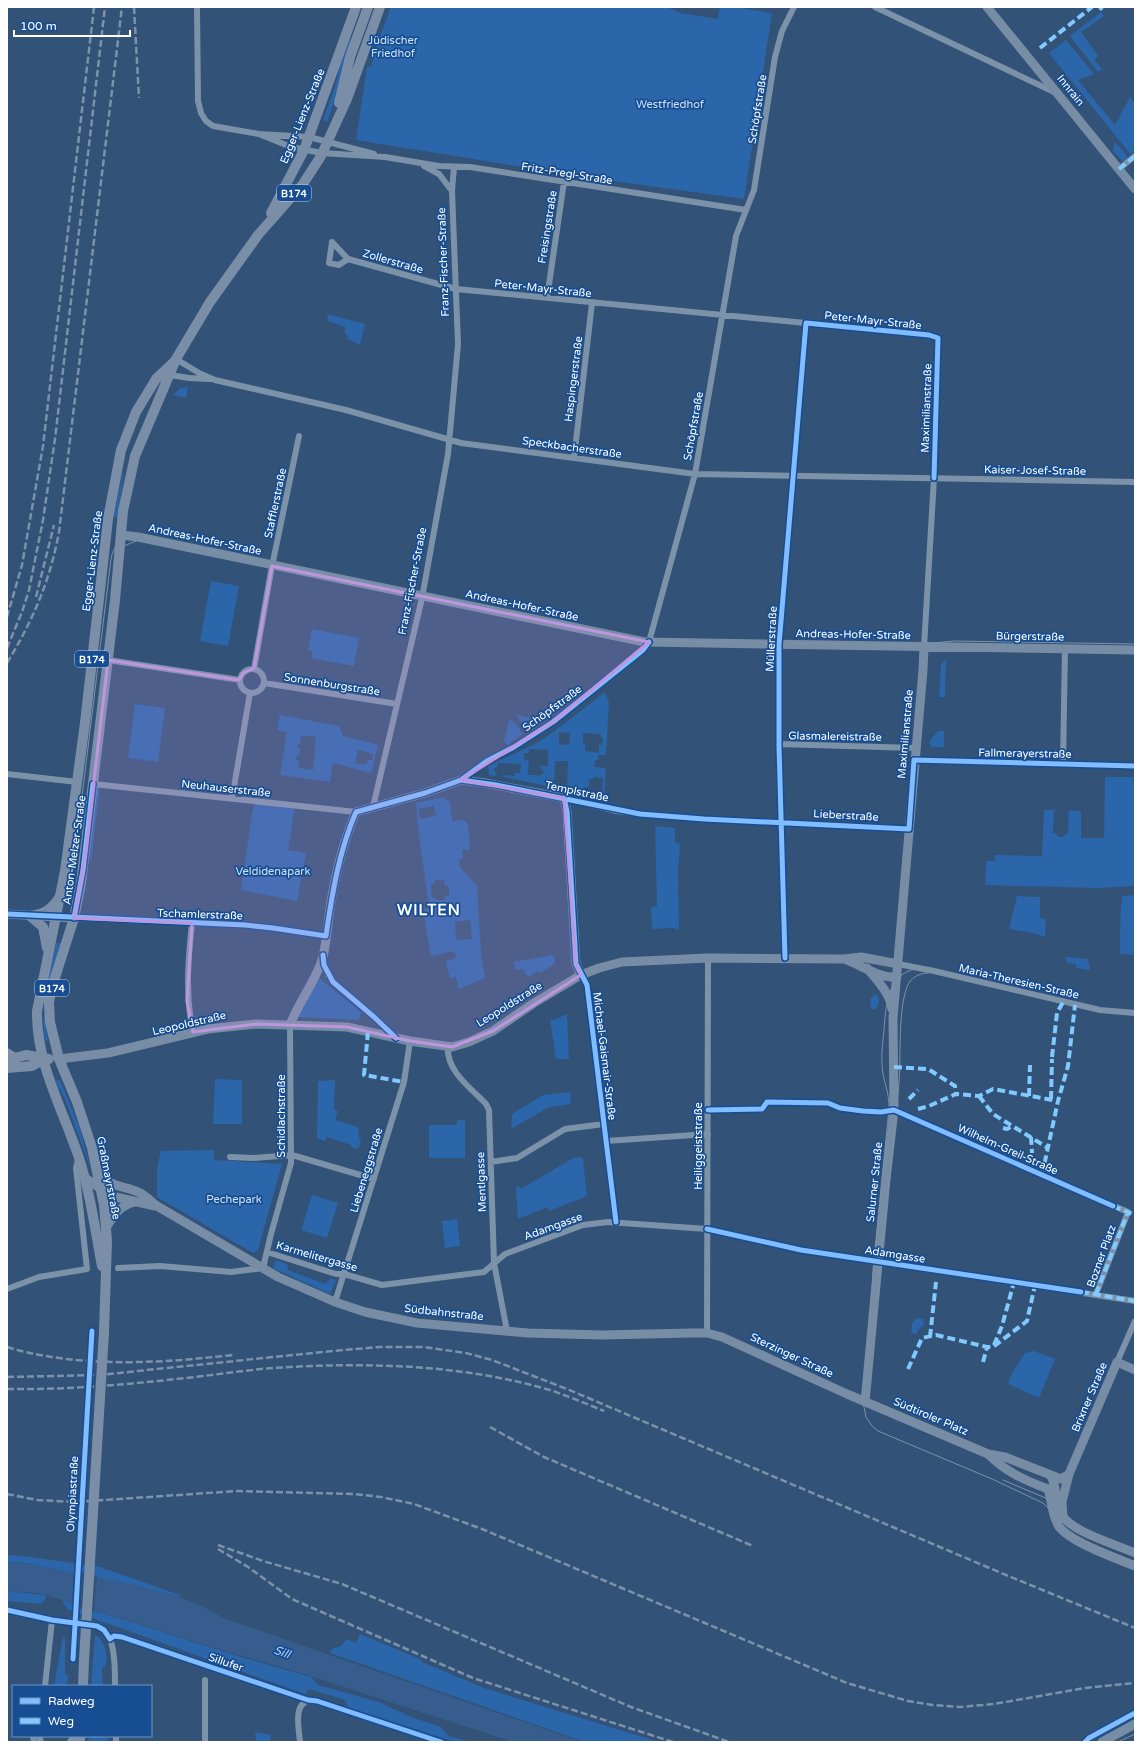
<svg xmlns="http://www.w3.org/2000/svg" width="1142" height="1749" font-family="'Varela Round',sans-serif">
<rect width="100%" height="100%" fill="#335277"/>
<path fill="#2b65aa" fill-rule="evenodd" d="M391,7H667L680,13L718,19L720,7H733L772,13L744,199L584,177L356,140L367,67H371L375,50Z
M1101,12L1104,16L1081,32L1098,56L1094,60L1102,69L1098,72L1070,36Z
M349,39L352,40L335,99L327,122L323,120L335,87L342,56Z
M1066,40L1094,74L1078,80L1115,125L1130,97L1135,103V150L1130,154L1049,53Z
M1114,142L1123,150L1128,158L1124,161H1122L1113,151Z
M327,314L365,324L360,345L348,339V336L345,334V327L328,321Z
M188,387L186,398L173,395L181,388Z
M123,472L124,473L117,518L114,517Z
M211,581L239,586L228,646L200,641Z
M312,629L359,638L354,666L311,658L313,651H308Z
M946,660L945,697H939L941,665L944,661Z
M605,692L609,703L606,755H598V760H595L594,767L606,768L604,800L547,786L504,777L503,775L515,776V773H520L521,764L498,763L497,768H495L494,772H497L496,776L489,775L488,766L533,745L552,733ZM559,732L570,733L569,745L559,744ZM583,733L601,734L600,737L603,738L602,745H599V753L585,751V744H583ZM529,749L548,750V766H539L544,772L540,776L538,775H529L527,773L528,771L529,760H524V753H529ZM555,761H568L567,786L554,785ZM594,777L603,778L602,795L584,794V787H589V779H593Z
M135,704L165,708L158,762L128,758Z
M539,713L544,719L528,730L516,715L532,718Z
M280,715L339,726L343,736L378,745L371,773L333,763L330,782L280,775L287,732L277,730ZM301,735L316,737L313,770L298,768L299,760H296V756H299L300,748H297L298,744H300ZM358,750L373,754L372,760H368L366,765L355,763Z
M509,720L513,721L523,734L507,745L504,741Z
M938,731H944V747H932L929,742Z
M1105,777H1135V886L1097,888L985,885L986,861H995V855L1042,856L1044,810H1058L1054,811L1053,833H1056L1058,837H1063L1066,834L1068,833L1069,810L1081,811V838H1104Z
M97,786H100L91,862L89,856Z
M443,797L450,802L452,821L464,820L468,824L470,850H462L463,859H459L460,867L477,886L481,955L485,978L459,989L456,977L450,979L446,961L454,959L456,956L454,951L431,956L423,910L429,909C425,873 418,838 416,803ZM434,806L436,816L420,819L418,809ZM435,880H444L445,886H449V895L445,896V900H436L435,898H432L431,884L435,883ZM470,920L472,939L456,940L455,922Z
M255,801L295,805L288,850L306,853L297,901L241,890L252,814Z
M655,826L675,828V843H679L680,846L678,872L679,930L673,928L652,929L651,907L657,906Z
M1135,895V955L1120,954C1120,933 1120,916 1122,896Z
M1017,896L1040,897V918L1046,920L1045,937L1033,933L1009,929Z
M56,943H61C49,979 42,1002 48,1040L45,1041C40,1007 49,975 56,943Z
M554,955L555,964L539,973L538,971L528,977L523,969L516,970L513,962Z
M1066,957L1088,959L1090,970L1076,968V964L1066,962Z
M319,978L361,1012L359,1020L296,1017Z
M875,994L877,995C880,1001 880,1004 875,1009H871L870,999Z
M567,1014L569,1059H556L550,1020H554Z
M215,1079L242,1080V1124H213Z
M60,1080L79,1126L92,1173L65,1099L55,1081Z
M335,1080L334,1110L338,1111L335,1120L358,1127L359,1138L361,1139L359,1147L356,1149L351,1147V1145L327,1137L325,1141L317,1138L318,1081Z
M570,1092L571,1104L549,1107L511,1129L512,1114L543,1095Z
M457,1120H465V1158H429V1125H457Z
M214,1150V1160L282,1164L258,1250L253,1253L157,1197V1168L161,1151Z
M579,1157L583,1159L587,1196L549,1211L548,1207L518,1219L516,1187H519L521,1189L573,1158Z
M312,1195L338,1203L327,1238L301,1230Z
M457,1219L460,1246L445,1248L442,1221Z
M276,1260L287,1264L288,1270L325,1284L331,1278L336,1281L330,1294L273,1268Z
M916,1318L923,1319L924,1325L918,1330L917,1334L911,1333L912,1324Z
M1034,1351L1055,1359L1039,1398L1008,1384L1012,1373L1025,1353Z
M7,1555L31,1557L100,1567L180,1595V1597L104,1579L24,1563L7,1562Z
M7,1591L46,1595L45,1600L41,1604L7,1601Z
M62,1600L241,1657L311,1677L318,1685L379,1702L411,1717L441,1727L448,1736L471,1742H455L348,1708L345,1700L309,1689L305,1694L67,1609Z
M360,1634L422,1660V1662L484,1688L659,1742H585L330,1653L332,1649L341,1646L347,1639L356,1643Z
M95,1635L99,1637C105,1646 109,1656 105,1666L102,1668L103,1686H91Z
M63,1637L65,1638V1675H68L67,1686H54Z
M255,1732L271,1735L270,1742H256Z
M89,1736H107L108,1742H88Z"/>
<path fill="#365d8e" d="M7,1562C32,1564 56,1569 80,1574C121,1582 189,1593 223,1618L582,1742H513L304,1674L215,1648L40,1593L7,1591Z"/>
<path fill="#335277" d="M74,1571L97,1576L94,1613L72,1606Z"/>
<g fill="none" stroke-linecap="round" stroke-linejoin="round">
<path stroke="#7c92a9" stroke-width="6" d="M197,7L198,101L201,113L206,121L213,126L259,134L309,137L374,154
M875,7L1054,92
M259,134L291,147L322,153L385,157L439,166L470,167L746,210
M424,166L439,174L452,191
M1119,169L1135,156
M332,242L348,259L456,289L929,335L938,338L934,478L924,647
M332,242L329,263L339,265L348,259
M547,298L564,182
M176,359L199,373L215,380L346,410L461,443L695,474L1135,482
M170,375L189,378L209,379
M574,458L592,303
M108,660L240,680
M254,669L271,571L299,436
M240 681a12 12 0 1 1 24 0a12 12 0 1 1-24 0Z
M264,683L397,704
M779,744L915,748
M914,760L1135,766
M1063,764L1065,648
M7,774L77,782
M461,780L487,761L514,747L553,722L643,650L649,642L695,474L736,236L754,190L775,57L782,31L794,7
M93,784L356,812
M564,798L616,811L640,814L704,819L909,829
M232,799L250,693
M373,807L422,598L448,454L458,344L452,191L454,167
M74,918L245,925L273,928L326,936
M192,923C188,960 185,996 193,1032
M785,958L779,746V645L806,323
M323,959L328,975L333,982L374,1017L395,1037
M898,964L934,971L1100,1010L1135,1013
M581,975L587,985L616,1222
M448,1047C446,1071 471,1088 486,1104L489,1110L494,1263L507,1331
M7,1051L17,1057
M894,1110L1128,1212L1096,1294
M606,1141L708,1134
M230,1157L254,1158L292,1155L374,1179
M491,1162L517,1158L565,1129L604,1124
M267,1252L336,1274H344L382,1285L484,1272L505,1254L583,1225L608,1222L707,1229L801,1250L1135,1301
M118,1268L160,1266L231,1272L263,1268L271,1234L291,1163L290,1025
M7,1289L39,1277L87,1269L76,1168L78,1160
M335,1302L404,1082L410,1041
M707,1333L708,958
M1117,1362L1135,1321
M7,1610C22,1612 37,1617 52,1620C67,1622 85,1621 99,1626C116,1633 115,1670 115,1686
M45,1686L52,1620
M33,1736L34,1742
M39,1736L41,1742
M116,1736V1742
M70,1742L74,1736
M205,1742V1680
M300,1742C299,1729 292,1701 312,1700L441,1742"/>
<path stroke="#778da6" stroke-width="9" d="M987,7L1135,189
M121,535L138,537L645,642L1135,650
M7,914L74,918
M847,960C861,965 884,981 897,976
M867,968C877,980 890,993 892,1009
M290,1025C299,1001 316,981 323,957C327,939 328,920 331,902C336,871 344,840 356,812L425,793L461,780L485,783L564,798L567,811L576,964L581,975
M59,1059L108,1053L208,1029L256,1024L347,1027L410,1041L452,1047L469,1042L493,1031L534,1003L581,975L599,968L622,962L708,958L844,959L861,957L898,964
M97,1170C110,1190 124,1184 142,1194C147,1197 152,1202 157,1206L278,1277L335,1302L365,1312L417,1323L528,1333L602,1335L692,1333H707L722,1337L847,1394L988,1454L1005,1457L1061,1479L1069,1474
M84,1177L111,1196L155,1206
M106,1228C114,1215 119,1206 135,1202
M865,1402L886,1179L894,1110L893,1018L923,670L924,647
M988,1454C1006,1472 1024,1480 1048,1489H1053
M1051,1476C1058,1489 1054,1501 1060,1512C1068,1531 1115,1544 1135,1553
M1048,1489C1052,1501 1052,1515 1058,1525C1067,1541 1117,1559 1135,1566
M1063,1518L1062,1502L1069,1474L1117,1362L1135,1370
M1102,1742L1135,1724"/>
<path stroke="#7a8ea8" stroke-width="10" d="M339,103L350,57L368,7
M271,213L304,150L356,7
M30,916L43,927L47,948
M30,916C44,914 51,910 59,898
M7,1060L26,1055L49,1059
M7,1068L32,1066L44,1059
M102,1266C95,1229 90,1191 78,1155C62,1108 36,1062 37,1011L65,871L85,723L108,519L121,450L136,412L156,379L174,362
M104,1332L107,1241L104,1205L92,1148L77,1102L59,1059L50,1022L49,1002L52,987L74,918L81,883L115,600L123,511L135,456L176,359L210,302L258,235L303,184L321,156L347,99L380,7
M83,1686L84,1660
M80,1742V1736"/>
<path stroke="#7c92a9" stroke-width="1" d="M115,558L124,546L136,541
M7,913L36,914L48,912L60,905L69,892L79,821L111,559C114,543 125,534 141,536L645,640L768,643L912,645L954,641L1135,644
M1135,1012L1097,1008L929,968C889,966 886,1000 884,1030C883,1042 881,1053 882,1064C882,1079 890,1093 889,1109L873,1270L870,1331L863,1402L866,1417L872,1426L878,1431L992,1479L1043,1503L1052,1512L1061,1528L1066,1533L1135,1562
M877,1298C884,1226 893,1155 899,1083C901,1056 898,1011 907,987C910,978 919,973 928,973
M1003,1480L1048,1499L1056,1507L1062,1520
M1118,1742L1135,1734"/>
<path stroke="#7c92a9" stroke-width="2.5" stroke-dasharray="7 3" stroke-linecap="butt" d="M134,7L139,98
M36,597L54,525
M7,617L22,565L43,446L94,7
M7,648L22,612L29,590L43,520L55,439L105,7
M7,663C33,620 50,581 59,532L122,7
M7,1347C56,1362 114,1364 165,1361C188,1360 211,1357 235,1355
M7,1377L99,1375L332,1351L380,1347H423L466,1353L492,1360L567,1389L1006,1575L1135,1628
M7,1389C70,1390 132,1384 195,1377C221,1374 247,1370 273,1368C366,1362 463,1364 553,1391C570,1397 587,1404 604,1411
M490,1427L544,1457L753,1546
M7,1494L37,1500L75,1502L237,1491L354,1494L381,1497L414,1504L482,1529L847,1683L908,1701L932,1705L960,1707L994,1704L1085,1688L1135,1683
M218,1545L263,1561L342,1584L631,1707L729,1742
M218,1549L248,1567L292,1599L473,1678L673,1742"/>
<path stroke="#7a8ea8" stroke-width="10" d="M84,1660L104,1332"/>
<path stroke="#80caff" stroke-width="4" stroke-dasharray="8 4" stroke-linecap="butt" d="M1100,7L1102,10
M1040,48L1092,7
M1119,169L1135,156
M368,1032L364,1075L404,1082
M1052,1057L1057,1013L1063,1002
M894,1067L928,1069L955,1086L956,1094
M979,1096L993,1114L1048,1148
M1029,1096L1030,1065
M909,1099L918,1090
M1051,1099L1052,1059
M918,1109L929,1106L956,1094L979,1096L993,1089L1058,1101
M1003,1128L1007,1129L1013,1126
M1031,1137L1032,1153
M1042,1175L1058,1101L1068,1066L1075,1005
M1113,1206L1135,1215
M1081,1292L1135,1301
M1096,1294L1128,1212
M930,1337L936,1282
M994,1345L1002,1326L1014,1282
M983,1362L987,1347
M908,1369L922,1338L936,1335L987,1347H993L1027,1321L1035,1285"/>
<defs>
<path id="cycleway" d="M461,780L487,761L514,747L553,722L643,650L649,642
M564,798L567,811L576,964L587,985L616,1222
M7,914L245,925L273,928L326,936C332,894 339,851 356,812L425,793L461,780L496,785L640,814L704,819L909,829L914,760L1135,766
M74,918L83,870L93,784
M323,955L324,965L333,982L374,1017L396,1038
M785,958L779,746V645L806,323L929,335L938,338L934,478
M708,1110L762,1109L767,1102L828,1103L840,1108L863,1111L881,1112L894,1110L1113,1206
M707,1229L801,1250L1081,1292
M7,1610L52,1620L97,1626L104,1630L110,1639L114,1636L122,1637L308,1700L317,1701L441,1742
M73,1659L92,1331
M1085,1742L1089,1738L1135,1713"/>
</defs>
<use href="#cycleway" stroke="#174e93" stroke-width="8"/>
<use href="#cycleway" stroke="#80bcff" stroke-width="5"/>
</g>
<path fill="#bd96df" fill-opacity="0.2" stroke="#bd96df" stroke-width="3" stroke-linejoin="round" d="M272,566L649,642L553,722L461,780L564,798L576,964L581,975L493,1031L452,1047L410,1041L347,1027L256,1024L193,1032L187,1001L192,923L74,918L86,850L108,660L239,680L243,673L254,668Z"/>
<g text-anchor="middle" stroke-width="3.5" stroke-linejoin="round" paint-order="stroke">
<g fill="#174e93" stroke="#b9cadf" stroke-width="1">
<rect x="277" y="185" width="34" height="16" rx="3"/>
<rect x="75" y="651" width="34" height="16" rx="3"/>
<rect x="35" y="980" width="34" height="16" rx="3"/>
</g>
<g font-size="10" font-weight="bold" fill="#fff">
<text x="294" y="197">B174</text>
<text x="92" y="663">B174</text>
<text x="52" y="992">B174</text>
</g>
<g font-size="11" fill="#cee3fb" stroke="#174e93">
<text x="393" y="44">Jüdischer<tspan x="393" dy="13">Friedhof</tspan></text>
<text x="670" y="108">Westfriedhof</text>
<text x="273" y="875">Veldidenapark</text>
<text x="234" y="1203">Pechepark</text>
</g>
<g font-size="11" fill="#fff" stroke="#174e93">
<text transform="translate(1071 90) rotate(51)" y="4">Innrain</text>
<text transform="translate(757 109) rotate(-81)" y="4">Schöpfstraße</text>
<text transform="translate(302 116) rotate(-68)" y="4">Egger-Lienz-Straße</text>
<text transform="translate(567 173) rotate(9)" y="4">Fritz-Pregl-Straße</text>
<text transform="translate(547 227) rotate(-81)" y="4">Freisingstraße</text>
<text transform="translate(393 261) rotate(16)" y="4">Zollerstraße</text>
<text transform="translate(443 262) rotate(-92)" y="4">Franz-Fischer-Straße</text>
<text transform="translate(543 288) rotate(6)" y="4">Peter-Mayr-Straße</text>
<text transform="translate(873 320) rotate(6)" y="4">Peter-Mayr-Straße</text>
<text transform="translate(573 379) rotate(-83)" y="4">Haspingerstraße</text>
<text transform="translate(926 408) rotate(-88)" y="4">Maximilianstraße</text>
<text transform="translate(693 426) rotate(-80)" y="4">Schöpfstraße</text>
<text transform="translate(572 447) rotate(8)" y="4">Speckbacherstraße</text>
<text transform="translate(1035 470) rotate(1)" y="4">Kaiser-Josef-Straße</text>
<text transform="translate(275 503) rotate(-78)" y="4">Stafflerstraße</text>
<text transform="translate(205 539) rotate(12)" y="4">Andreas-Hofer-Straße</text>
<text transform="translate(92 561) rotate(-83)" y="4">Egger-Lienz-Straße</text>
<text transform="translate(412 581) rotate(-79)" y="4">Franz-Fischer-Straße</text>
<text transform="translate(522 605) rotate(12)" y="4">Andreas-Hofer-Straße</text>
<text transform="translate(853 634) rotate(1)" y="4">Andreas-Hofer-Straße</text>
<text transform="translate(1030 636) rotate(1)" y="4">Bürgerstraße</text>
<text transform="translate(771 639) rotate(-87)" y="4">Müllerstraße</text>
<text transform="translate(332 684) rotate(9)" y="4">Sonnenburgstraße</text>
<text transform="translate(552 708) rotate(-36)" y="4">Schöpfstraße</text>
<text transform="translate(905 734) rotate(-85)" y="4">Maximilianstraße</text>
<text transform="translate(835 736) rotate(1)" y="4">Glasmalereistraße</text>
<text transform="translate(1025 753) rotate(1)" y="4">Fallmerayerstraße</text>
<text transform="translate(226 788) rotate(6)" y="4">Neuhauserstraße</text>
<text transform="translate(577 791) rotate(12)" y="4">Templstraße</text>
<text transform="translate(846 815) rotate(3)" y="4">Lieberstraße</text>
<text transform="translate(74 850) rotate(-82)" y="4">Anton-Melzer-Straße</text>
<text transform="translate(200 914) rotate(2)" y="4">Tschamlerstraße</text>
<text transform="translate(1019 981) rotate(13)" y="4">Maria-Theresien-Straße</text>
<text transform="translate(509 1004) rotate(-32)" y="4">Leopoldstraße</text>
<text transform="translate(189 1023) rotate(-13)" y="4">Leopoldstraße</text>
<text transform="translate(605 1056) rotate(83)" y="4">Michael-Gaismair-Straße</text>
<text transform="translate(281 1116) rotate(-90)" y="4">Schidlachstraße</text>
<text transform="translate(698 1146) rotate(-90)" y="4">Heiliggeiststraße</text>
<text transform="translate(1008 1149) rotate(24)" y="4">Wilhelm-Greil-Straße</text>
<text transform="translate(366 1170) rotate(-73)" y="4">Liebeneggstraße</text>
<text transform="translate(109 1178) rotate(79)" y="4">Graßmayrstraße</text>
<text transform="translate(481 1182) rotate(-92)" y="4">Mentlgasse</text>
<text transform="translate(874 1182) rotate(-84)" y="4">Salurner Straße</text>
<text transform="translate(553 1226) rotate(-20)" y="4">Adamgasse</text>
<text transform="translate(895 1254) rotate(9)" y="4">Adamgasse</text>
<text transform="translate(317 1256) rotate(16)" y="4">Karmelitergasse</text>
<text transform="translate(1101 1256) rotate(-70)" y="4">Bozner Platz</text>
<text transform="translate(444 1312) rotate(6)" y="4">Südbahnstraße</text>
<text transform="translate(792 1355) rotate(25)" y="4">Sterzinger Straße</text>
<text transform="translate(1089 1397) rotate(-67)" y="4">Brixner Straße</text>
<text transform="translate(931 1416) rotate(23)" y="4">Südtiroler Platz</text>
<text transform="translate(72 1494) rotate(-87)" y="4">Olympiastraße</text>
<text transform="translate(226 1662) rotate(19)" y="4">Sillufer</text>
</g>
<g font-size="12" font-style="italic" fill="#b3d3f7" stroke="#174e93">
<text transform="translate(282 1652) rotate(20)" y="4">Sill</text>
</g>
<g font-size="15" font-weight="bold" letter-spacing="1" fill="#fff" stroke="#174e93">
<text x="429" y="915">WILTEN</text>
</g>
</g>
<rect width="1142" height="1749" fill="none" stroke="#ffffff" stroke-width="16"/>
<rect x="12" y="1685" width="140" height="52" fill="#174e93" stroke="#7495be"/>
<rect x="20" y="1698" width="20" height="6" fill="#80bcff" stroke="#7495be"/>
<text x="48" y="1705" font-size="12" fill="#ffffff">Radweg</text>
<rect x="20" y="1718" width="20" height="6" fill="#80caff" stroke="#7495be"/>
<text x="48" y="1725" font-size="12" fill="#ffffff">Weg</text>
<path d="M14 30v6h116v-6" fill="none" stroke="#ffffff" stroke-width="2"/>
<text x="20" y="30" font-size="12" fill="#ffffff" stroke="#174e93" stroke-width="3" paint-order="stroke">100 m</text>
</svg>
